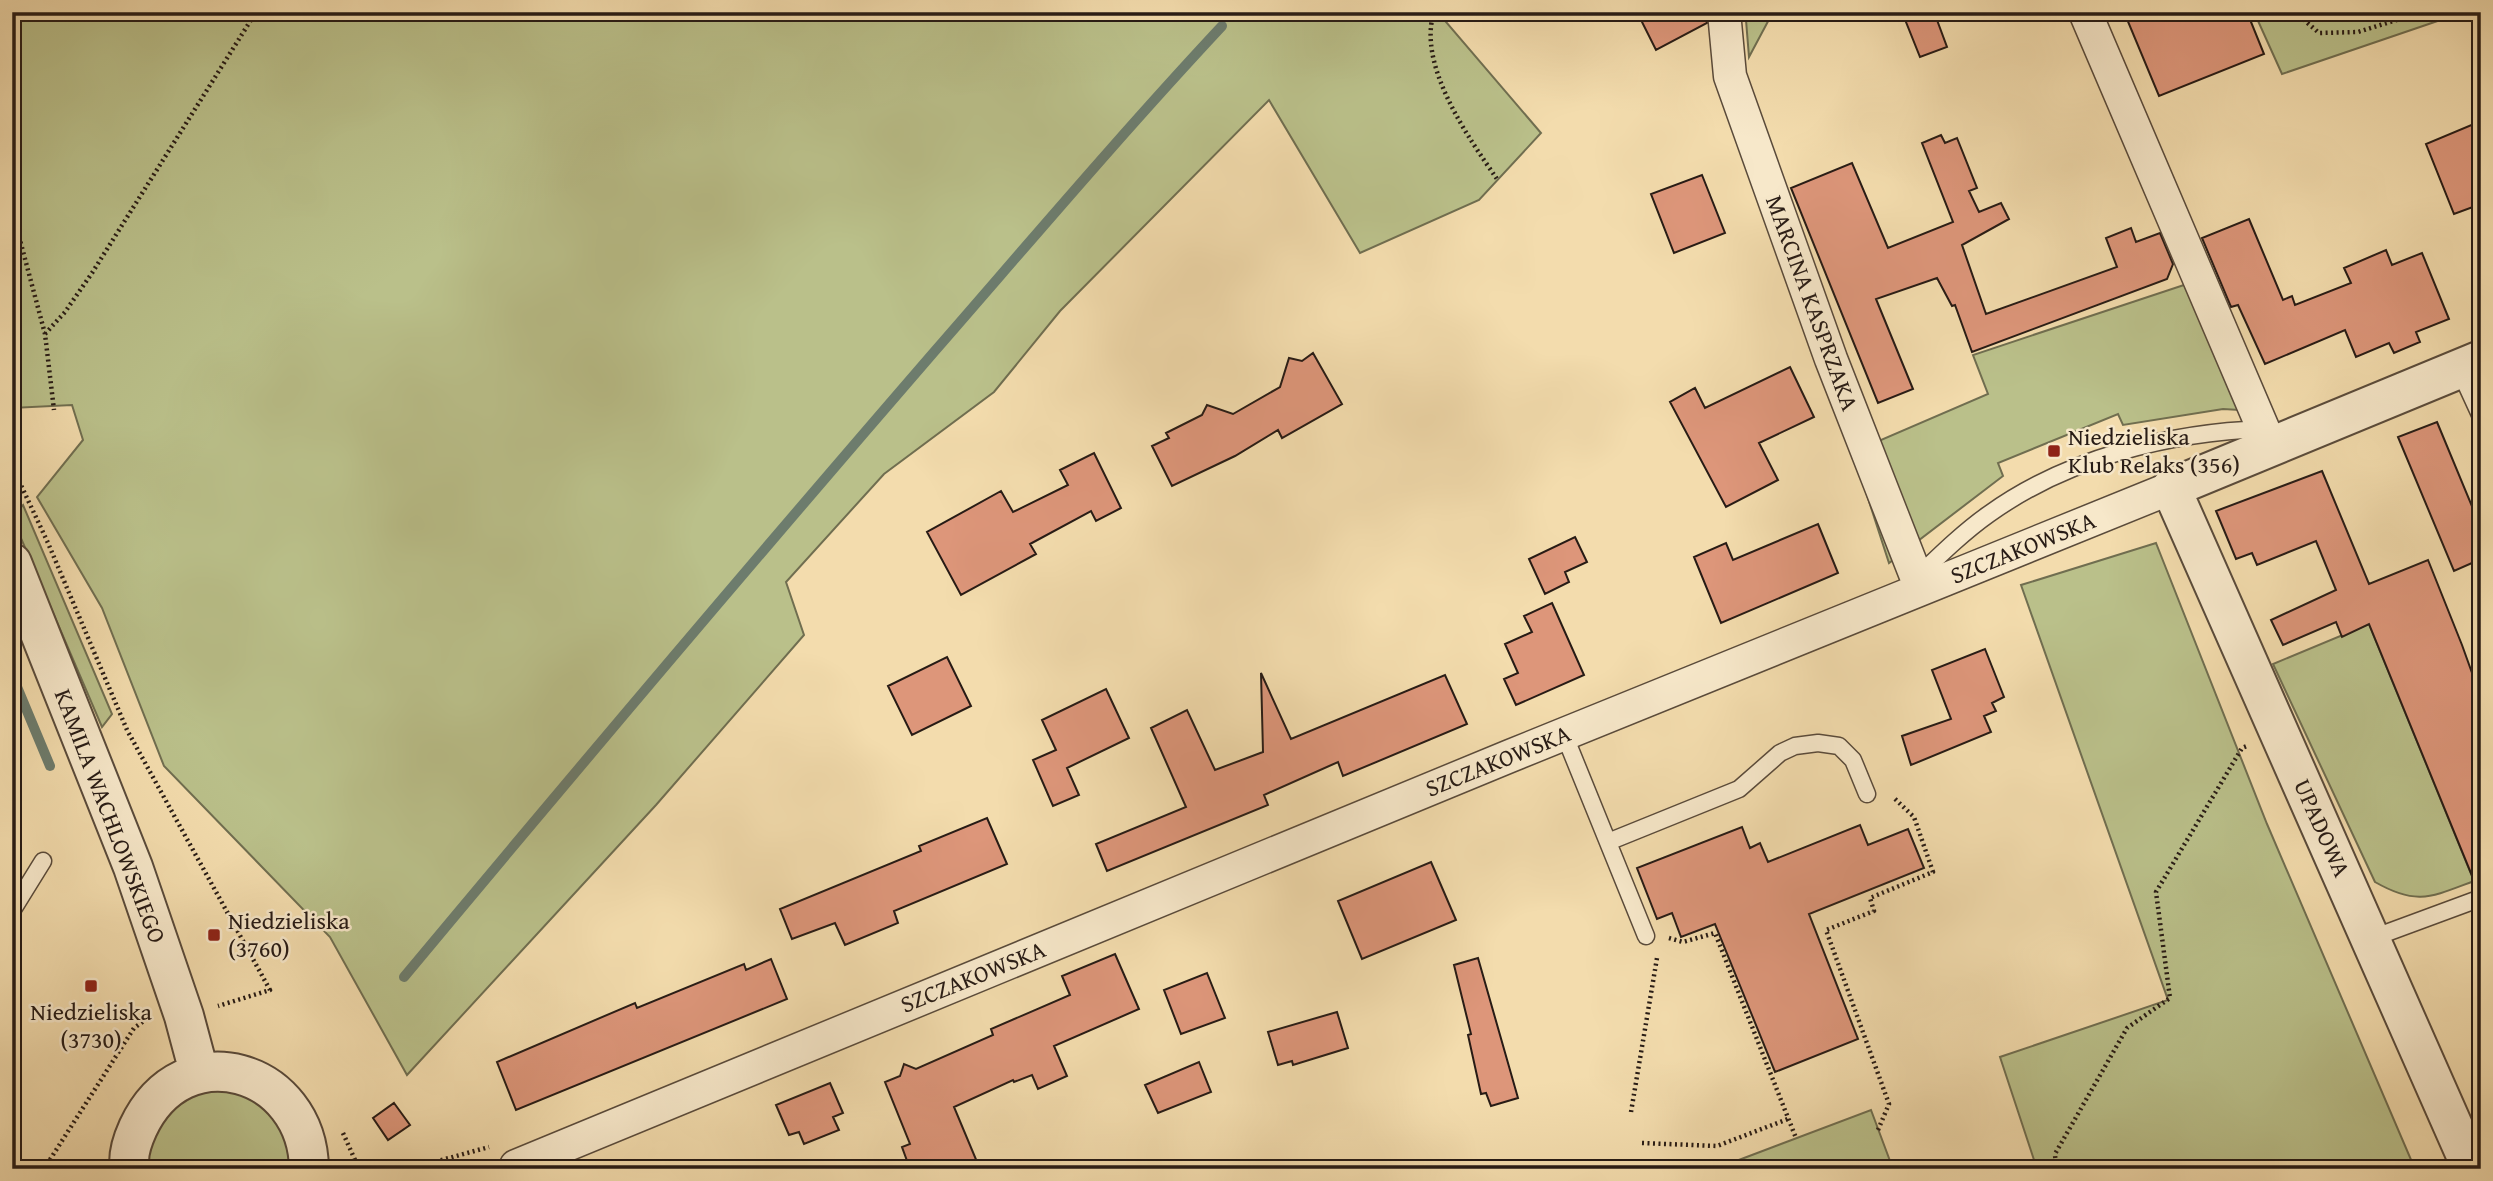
<svg xmlns="http://www.w3.org/2000/svg" width="2493" height="1181" font-family="'Gentium Book Plus',serif">
<rect width="100%" height="100%" fill="#f3dcad"/>
<filter id="stains"><feTurbulence type="fractalNoise" baseFrequency=".00286" numOctaves="4"/><feColorMatrix values="0 0 0 0 .2 0 0 0 0 .09 0 0 0 0 .02 0 0 0 .5 -.17"/></filter>
<radialGradient id="worn" r=".72"><stop offset=".6" stop-color="#630" stop-opacity="0"/><stop offset="1" stop-color="#630" stop-opacity=".3"/></radialGradient>
<path fill="#bac08a" stroke="#706e50" stroke-width="2" d="M12,12H1442L1440,15L1541,133L1479,200L1360,253L1269,100L1060,311L994,392L884,474L786,582L804,635L656,805L407,1075L330,937L164,766L102,608L37,497L83,440L72,405L12,408Z
M1751,12H1773L1749,57L1746,20Z
M2254,12H2464L2282,74Z
M2202,279L2256,411L2223,409L2123,425L2118,414L1998,463L2003,476L1889,563L1853,452L1988,394L1973,355Z
M23,505L112,714L102,727L17,529L16,513Z
M2156,543L2267,824L2415,1169H2037L2000,1057L2168,1000L2021,585Z
M2369,624L2474,881C2431,897 2417,906 2375,882L2273,664Z
M240,1087L281,1116L294,1169H141L142,1144L189,1089Z
M1871,1110L1893,1169H1715Z"/>
<g fill="none" stroke-linecap="round" stroke-linejoin="round">
<path stroke="#6d7c6d" stroke-width="10" d="M12,675L50,766
M404,977C579,767 755,559 934,352C1029,243 1123,132 1222,26"/>
</g>
<path fill="#dd967a" stroke="#271b15" stroke-width="2" d="M1637,12H1706L1707,23L1656,50Z
M1902,12H1934L1947,47L1920,57Z
M2124,12H2247L2264,54L2159,96Z
M2481,121V204L2454,214L2426,144Z
M1941,135L1945,143L1957,138L1977,188L1969,191L1979,212L2001,203L2009,219L1962,245L1986,314L2117,267L2106,238L2131,228L2136,242L2160,233L2173,264L2167,279L1972,352L1955,305L1952,306L1937,278L1876,299L1913,389L1878,403L1791,188L1852,163L1888,248L1953,222L1922,143Z
M1702,175L1725,233L1674,253L1651,194Z
M2249,219L2283,300L2292,296L2295,305L2351,283L2344,268L2386,250L2392,265L2422,253L2449,319L2416,332L2420,342L2394,353L2389,343L2356,357L2345,330L2265,364L2238,305L2231,307L2202,238Z
M1313,353L1342,404L1282,438L1278,430L1235,456L1172,486L1152,446L1169,438L1166,433L1202,415L1207,405L1233,414L1280,387L1289,358L1302,361Z
M1790,367L1814,417L1759,443L1778,480L1726,507L1670,402L1695,388L1705,408Z
M2437,422L2481,528V559L2454,571L2398,437Z
M1094,453L1121,508L1096,521L1091,511L1030,544L1036,554L961,595L927,532L1001,491L1013,512L1068,485L1060,470Z
M2322,471L2369,584L2428,560L2462,645L2481,698V888H2477L2369,624L2342,637L2336,622L2283,645L2271,620L2336,590L2316,541L2257,565L2252,553L2236,559L2216,511Z
M1818,524L1838,573L1721,623L1694,557L1726,543L1733,560Z
M1575,537L1587,562L1565,572L1569,582L1545,594L1529,559Z
M1552,603L1584,675L1516,705L1504,679L1518,673L1505,644L1532,632L1524,616Z
M1985,649L2004,697L1992,703L1996,711L1984,716L1991,732L1911,765L1902,736L1951,719L1932,670Z
M947,657L971,706L912,735L888,686Z
M1261,673L1291,739L1445,675L1467,724L1343,776L1338,762L1264,795L1268,805L1107,871L1096,844L1186,807L1151,728L1187,710L1215,770L1263,752Z
M1106,689L1129,738L1067,768L1079,795L1053,806L1033,760L1056,750L1042,720Z
M987,818L1007,864L894,911L898,923L845,945L835,923L792,939L780,909L921,851L919,846Z
M1860,825L1868,845L1908,829L1924,868L1809,914L1858,1039L1775,1072L1715,924L1681,937L1672,913L1657,919L1637,868L1742,827L1750,848L1760,843L1768,862Z
M1431,862L1456,920L1362,959L1338,901Z
M1115,954L1139,1009L1054,1046L1067,1076L1038,1089L1032,1075L1014,1082L1013,1080L954,1107L980,1169H910L902,1147L910,1144L885,1082L900,1076L904,1064L916,1069L993,1035L991,1029L1070,995L1062,976Z
M1478,958L1518,1098L1491,1106L1486,1093L1481,1094L1468,1035L1471,1034L1454,965Z
M771,959L787,999L516,1110L497,1062L635,1003L637,1008L744,964L746,970Z
M1207,973L1225,1018L1181,1034L1164,990Z
M1337,1012L1348,1048L1293,1065L1292,1061L1278,1065L1268,1032Z
M1199,1062L1211,1092L1158,1113L1145,1085Z
M830,1083L843,1113L833,1117L839,1130L804,1144L799,1132L789,1135L776,1105Z
M394,1103L410,1125L388,1140L373,1118Z"/>
<g fill="none" stroke-linecap="round" stroke-linejoin="round">
<defs>
<path id="service" d="M2459,369L2481,417
M1913,581C1937,558 1962,533 1989,514C2067,458 2170,432 2265,429
M1564,734L1646,936
M1608,842L1739,789L1780,753L1795,746L1818,743L1839,746L1853,760L1867,794
M12,911L43,861
M2370,939L2481,898"/>
<path id="minor" d="M1724,12L1730,76L1831,359L1921,589
M2085,12L2271,447
M516,1166L1510,756L2171,488"/>
<path id="tertiary" d="M12,563L133,867L184,1016L199,1072
M130,1169C127,1156 133,1139 138,1128C183,1031 308,1069 309,1169
M2472,1169L2171,488L2481,360"/>
</defs>
<use href="#service" stroke="#5a4b3b" stroke-width="19"/>
<use href="#minor" stroke="#5a4b3b" stroke-width="35"/>
<use href="#tertiary" stroke="#5a4b3b" stroke-width="42"/>
<path stroke="#271b15" stroke-width="4.5" stroke-dasharray="2 3.5" stroke-linecap="butt" d="M1434,12C1417,65 1468,137 1497,179
M2295,12L2319,33L2358,32L2422,12
M12,210L45,334L54,410
M45,334L65,312L92,273L256,12
M12,466L48,543L127,730L270,990L218,1006
M1669,938L1683,942L1715,933L1796,1138
M1631,1112L1657,958
M1878,1130L1889,1104L1826,930L1874,911L1870,898L1933,872L1914,817L1893,797
M343,1133L359,1169
M1642,1143L1717,1146L1788,1119
M44,1169L134,1028L148,1018
M409,1169L489,1147
M2056,1169L2055,1154L2127,1028L2170,998L2156,892L2242,748L2247,746"/>
<use href="#service" stroke="#f7e8ca" stroke-width="16"/>
<use href="#minor" stroke="#f7e8ca" stroke-width="32"/>
<use href="#tertiary" stroke="#f7e8ca" stroke-width="38"/>
</g>
<g fill="#8f2418" stroke="#f7e8ca" stroke-width="2.5">
<rect x="2047" y="444" width="14" height="14" rx="3.5"/>
<rect x="207" y="928" width="14" height="14" rx="3.5"/>
<rect x="84" y="979" width="14" height="14" rx="3.5"/>
</g>
<g text-anchor="middle" stroke-width="5" stroke-linejoin="round" paint-order="stroke">
<g font-size="24" fill="#271b15" stroke="#f7e8ca">
<text transform="translate(1812 303) rotate(70)" y="8">MARCINA KASPRZAKA</text>
<text transform="translate(2023 548) rotate(-22)" y="8">SZCZAKOWSKA</text>
<text transform="translate(1498 761) rotate(-22)" y="8">SZCZAKOWSKA</text>
<text transform="translate(110 816) rotate(69)" y="8">KAMILA WACHLOWSKIEGO</text>
<text transform="translate(2322 828) rotate(66)" y="8">UPADOWA</text>
<text transform="translate(973 977) rotate(-22)" y="8">SZCZAKOWSKA</text>
</g>
<g font-size="24" fill="#271b15" stroke="#f7e8ca" text-anchor="start">
<text x="2068" y="445">Niedzieliska<tspan x="2068" dy="28">Klub Relaks (356)</tspan></text>
<text x="228" y="929">Niedzieliska<tspan x="228" dy="28">(3760)</tspan></text>
<text x="91" y="1020" text-anchor="middle">Niedzieliska<tspan x="91" dy="28">(3730)</tspan></text>
</g>
</g>
<rect width="2493" height="1181" fill="none" stroke="#f3dcad" stroke-width="42"/>
<rect x="14" y="14" width="2465" height="1153" fill="none" stroke="#271b15" stroke-width="3.5"/>
<rect x="21" y="21" width="2451" height="1139" fill="none" stroke="#271b15" stroke-width="2"/>
<rect width="100%" height="100%" filter="url(#stains)"/>
<rect width="100%" height="100%" fill="url(#worn)"/>
</svg>
